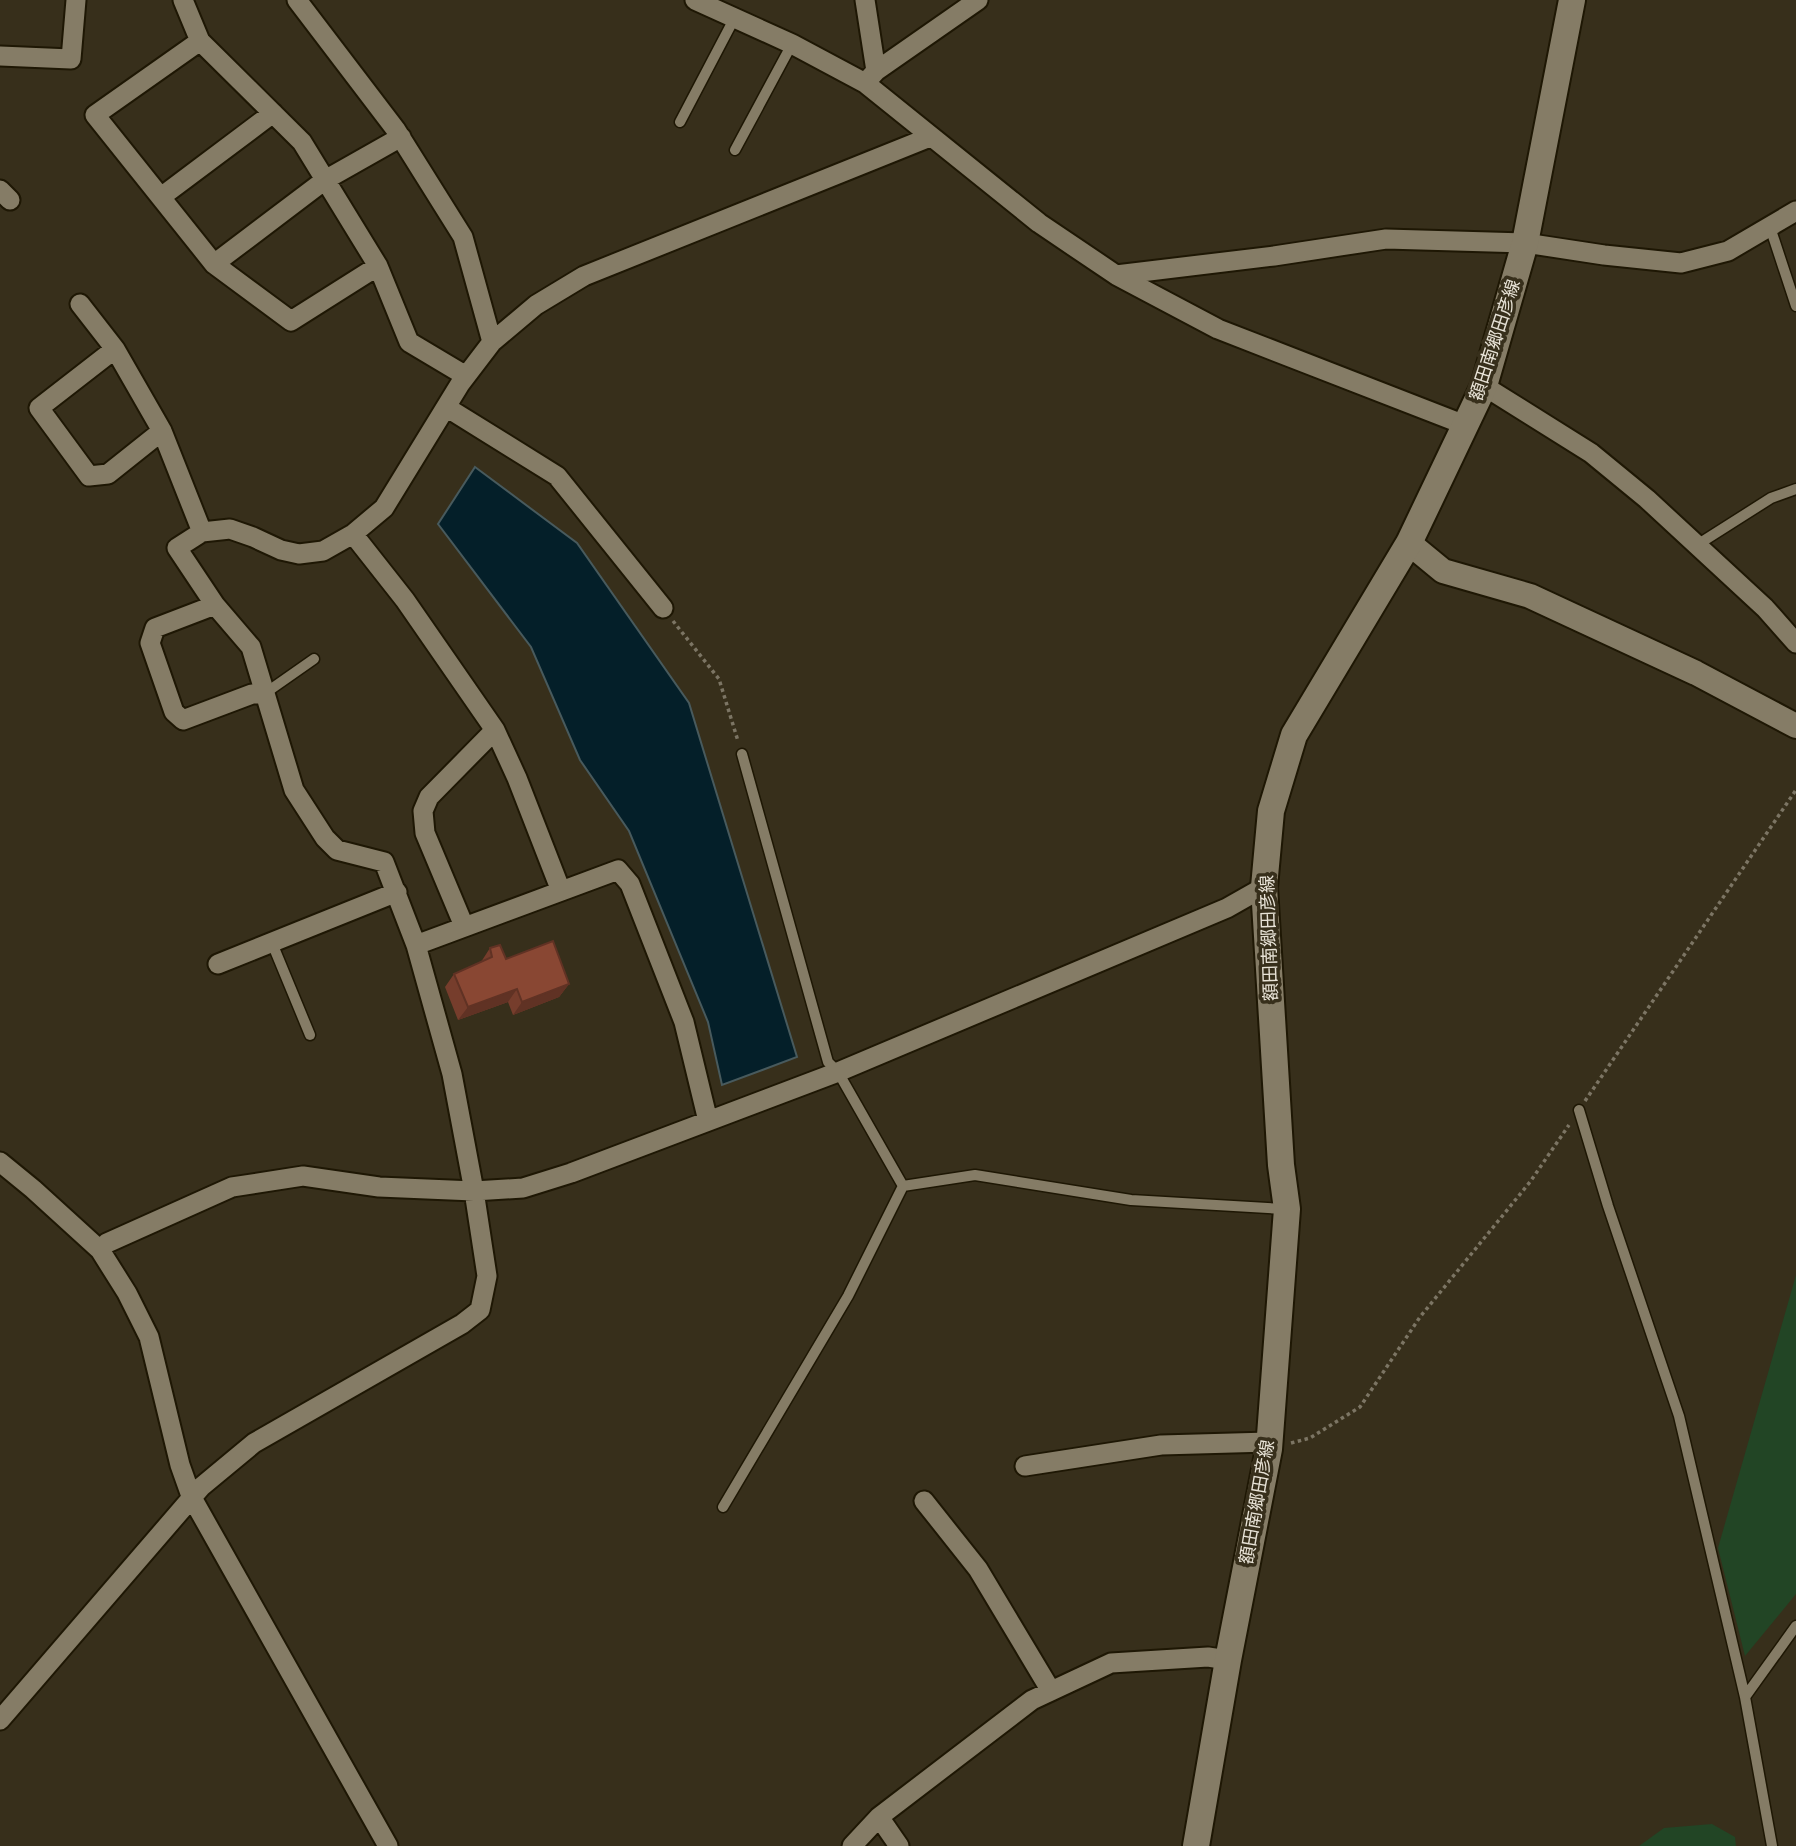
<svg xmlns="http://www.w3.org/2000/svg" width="1796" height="1846" font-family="'Varela Round','Noto Sans JP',sans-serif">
<rect width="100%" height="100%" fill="#372f1b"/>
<path fill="#224525" d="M1796,1275V1594L1745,1656L1718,1548Z
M1712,1824L1735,1837L1736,1846H1639L1664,1828Z"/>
<path fill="#041f29" stroke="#485a5d" stroke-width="2" d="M475,467L577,543L689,703L797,1057L722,1085L708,1022L629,831L580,760L531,647L438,524Z"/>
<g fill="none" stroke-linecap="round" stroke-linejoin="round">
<defs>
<path id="service" d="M680,122L734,19
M735,150L792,44
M1770,227L1796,306
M1697,545L1771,498L1796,489
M264,694L314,659
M272,943L310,1035
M1579,1110L1608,1206L1679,1416L1745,1697
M903,1186L975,1175L1131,1200L1284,1209
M723,1507L848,1296L903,1186L838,1072L828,1062L742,754
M1772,1846L1745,1697L1796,1626"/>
<path id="minor" d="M183,0L200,41L302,142L378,266L409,342L466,376
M297,0L396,130L463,237L492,342
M695,0L792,44L865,83L1039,223L1116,275L1218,329L1465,425
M865,0L876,71
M200,41L95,115L214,264L291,321L378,266
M0,56L71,59L76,0
M865,83L876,71L978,0
M0,190L10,200
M161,197L273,113
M214,264L325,180L401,137
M1116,275L1274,256L1386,239L1525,243L1604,255L1681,263L1728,251L1796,211
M80,304L115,349L162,431L202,532
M115,349L39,408L89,476L108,474L162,431
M1484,386L1591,453L1647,499L1765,608L1796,643
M446,407L557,476L663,608
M353,534L405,600L495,730L517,778L561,891
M215,605L155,628L150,643L174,712L183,720L252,694H264
M464,926L425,833L423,811L429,797L495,730
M218,964L397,892
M708,1121L684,1022L630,884L618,870L416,945L384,862L337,850L325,838L294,790L251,647L215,605L177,548L202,532L230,529L253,537L281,550L299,554L323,551L353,534L384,508L460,384L492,342L536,305L584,276L930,137
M0,1162L33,1189L100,1250L127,1293L149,1337L180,1465L191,1496L388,1846
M100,1250L107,1243L232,1187L303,1176L379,1187L474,1191L523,1188L571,1173L838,1072L1227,908L1264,887
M1025,1466L1161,1445L1269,1442
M924,1501L978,1569L1051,1691
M0,1720L201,1487L254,1443L462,1324L480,1310L487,1276L474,1191L452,1074L416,945
M879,1817L899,1846
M852,1846L879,1817L1032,1700L1111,1663L1208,1657L1228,1660"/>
<path id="tertiary" d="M1409,543L1443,571L1530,596L1696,673L1796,726"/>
<path id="secondary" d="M1196,1846L1228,1660L1269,1449L1287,1209L1281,1165L1264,887L1271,811L1294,735L1409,543L1484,386L1525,243L1572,0"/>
</defs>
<use href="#service" stroke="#1e1704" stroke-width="13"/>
<use href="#minor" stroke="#1e1704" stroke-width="23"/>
<use href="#tertiary" stroke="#1e1704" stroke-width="28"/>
<use href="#secondary" stroke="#1e1704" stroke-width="30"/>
<path stroke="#7c7564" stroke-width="3.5" stroke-dasharray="3.5 3.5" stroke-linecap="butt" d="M673,621L719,679L738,741
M1585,1101L1796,790
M1291,1443L1310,1438L1360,1407L1420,1317L1530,1182L1569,1125"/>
<use href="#service" stroke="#857c66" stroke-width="10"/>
<use href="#minor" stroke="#857c66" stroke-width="19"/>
<use href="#tertiary" stroke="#857c66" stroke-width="24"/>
<use href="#secondary" stroke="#857c66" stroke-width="26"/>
</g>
<path fill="#763d2c" d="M490,948L506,959L569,984L559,997L513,1015L508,1002L458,1020L445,987L454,974L481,962Z"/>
<path fill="#603224" d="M569,984L559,997L513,1015L522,1002Z
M517,989L508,1002L458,1020L468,1007Z"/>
<path fill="#894733" stroke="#603224" stroke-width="2" d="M553,941L569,984L522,1002L517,989L468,1007L454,974L492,957L490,948L500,945L506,959Z"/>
<g text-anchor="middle" stroke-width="7" stroke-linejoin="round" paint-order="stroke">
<g font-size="18" fill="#e8e3d7" stroke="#372f1b">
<text transform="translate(1495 340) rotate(-72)" y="6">額田南郷田彦線</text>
<text transform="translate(1269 938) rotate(-92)" y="6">額田南郷田彦線</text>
<text transform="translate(1257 1502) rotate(-80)" y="6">額田南郷田彦線</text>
</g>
</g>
</svg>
